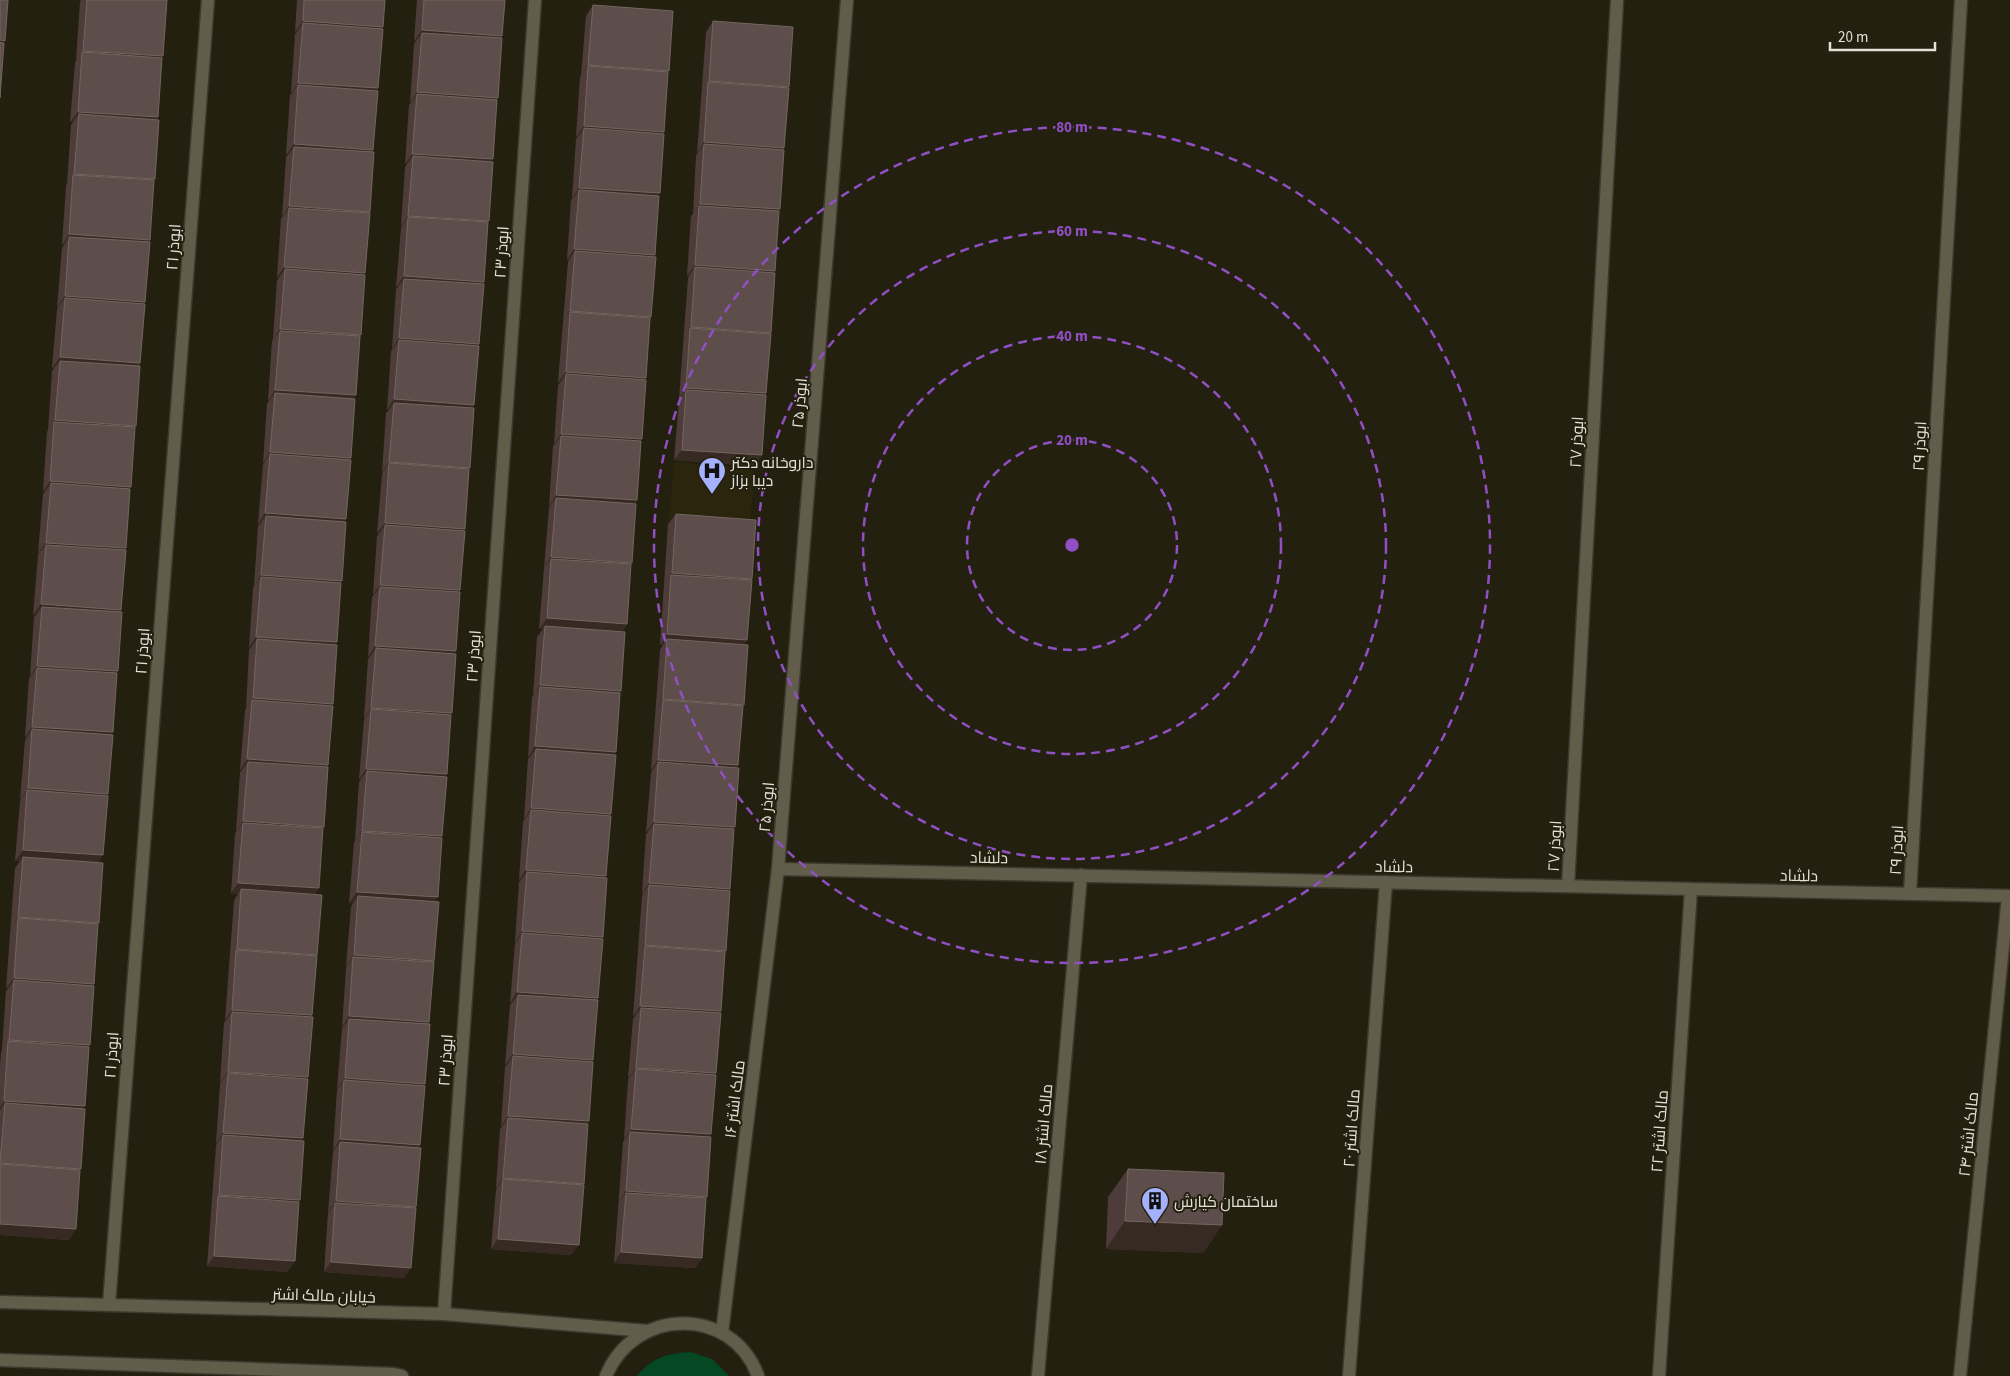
<svg xmlns="http://www.w3.org/2000/svg" width="2010" height="1376" font-family="'Source Sans 3',Cairo,sans-serif">
<rect width="100%" height="100%" fill="#242010"/>
<path fill="#2b250e" d="M674,462L754,468L750,527L669,521Z"/>
<path fill="#044824" d="M690,1352L712,1359L729,1376H637C653,1357 666,1354 690,1352Z"/>
<g fill="none" stroke-linecap="round" stroke-linejoin="round">
<defs>
<path id="minor" d="M778,869L2010,896
M1568,886L1617,0
M1910,893L1961,0
M109,1305L208,0
M444,1314L535,0
M1038,1376L1081,875
M1349,1376L1386,882
M1659,1376L1691,889
M1960,1376L2008,896"/>
<path id="tertiary" d="M0,1302L444,1314L647,1331
M722,1333L778,869L847,0
M0,1360L394,1374L402,1376
M606,1376C634,1307 732,1305 758,1376"/>
</defs>
<use href="#minor" stroke="#3d392f" stroke-width="15"/>
<use href="#tertiary" stroke="#3d392f" stroke-width="15"/>
<use href="#minor" stroke="#625d4b" stroke-width="12"/>
<use href="#tertiary" stroke="#625d4b" stroke-width="12"/>
</g>
<path fill="#4e3c3a" d="M81,0H167L163,56L162,58L157,120L150,240L148,242L145,302L144,304L140,363L139,366L131,487L129,489L126,548L125,550L121,610L120,612L117,673L111,735L108,794L107,796L98,863V924L94,984L93,986L83,1109L80,1170L69,1240L0,1235V1065L1,1052L2,1050L6,991L8,989L6,988L15,868L20,861H15L20,801L21,799H20L25,740L27,737H25L29,678L31,676H30L34,617L36,615H33L38,555L39,553H38L43,494L45,492L43,491L47,432L48,430L52,371L54,368H52L57,309L58,307H57L62,248L64,245H62L66,186L67,184L71,125L73,122H70L75,63L76,61L80,2Z
M297,0H385L381,29L378,88L377,90L373,150L372,152L365,273L363,275L361,335L360,336L356,395L353,399L346,519L344,521L341,583L335,644L332,706L328,765L326,767L323,828L315,894L317,956L312,1015L311,1017L307,1079L302,1141L300,1200L298,1202L295,1261L287,1272L207,1266L216,1146L217,1143H216L220,1084L221,1082H220L224,1023L226,1020H225L234,900L238,894L231,893L235,834L236,832L240,772L242,770H240L245,710L246,709L249,649L251,648L249,647L253,588L254,586L258,526L260,524H258L263,465L264,463H263L267,404L269,401H268L272,341L273,339L277,280L279,278L277,277L281,218L283,216H282L286,157L288,155H286L290,95L292,93H291L295,34L297,32H295Z
M417,0H505L502,36L500,38L498,98L496,100L491,162L488,222L482,284L479,344L478,346L473,408L469,469L463,531L460,590L459,592L454,654L451,715L445,777L441,838L435,901L433,962L429,1022L428,1024L425,1084L424,1086L418,1147L415,1208L404,1278L324,1272L328,1213L329,1212H328L333,1152L334,1150H333L337,1090L338,1088H337L342,1029L343,1027H342L346,968L347,966H346L351,907L353,903H349L354,843L355,841L359,782L361,779H359L364,720L365,718H364L368,659L370,657H368L372,597L374,595H373L377,536L379,534L377,533L382,474L383,472H382L386,413L389,410H387L391,351L393,349H392L396,289L398,287H396L401,228L402,226H401L405,167L407,164H405L409,105L411,103H410L414,44L416,41H414Z
M593,5L668,72L663,134L660,193L658,195L653,257L650,318L644,380L637,500L635,504L627,624L622,632L620,693L616,752L614,754L611,814L610,816L606,876L605,877L603,937L602,939L598,998L596,1000L593,1060L592,1062L589,1121L586,1124L584,1184L583,1185L571,1255L491,1249L496,1190L497,1188H496L500,1129L502,1127L501,1126L505,1067L507,1065H505L510,1005L512,1003H510L515,943L516,942H515L519,882L521,880H519L523,821L525,819H524L528,759L530,757H528L532,697L533,696L537,637L543,629H539L549,508L550,506H549L553,446L555,444H554L558,385L560,383L558,382L568,262L569,260H567L571,200L573,198H572L576,139L578,137H576L580,77L581,75L586,16Z
M713,21L788,88L784,148L782,150L775,271L774,273L766,393L765,395L762,455L755,466L674,460L679,401L680,399H679L688,278L689,276H687L691,216L693,214L696,155L698,153H697L706,32Z
M676,514L751,580L744,645L743,706L737,768L730,889L728,891L721,1011L719,1013L716,1073L715,1075L711,1134L709,1137L707,1197L706,1198L702,1258L695,1268L614,1263L623,1142L625,1139H624L628,1080L629,1078H628L633,1019L635,1016H633L642,896L643,893H642L646,834L648,832H646L651,773L652,771L651,770L660,650L663,645H660L668,524Z
M1128,1169L1222,1225L1203,1253L1106,1249L1108,1197Z"/>
<path fill="#372a22" d="M303,21L383,27L376,37L303,23L297,32H295Z
M422,30L502,36L495,47L422,33L416,41H414Z
M83,51L163,56L156,67L82,52L75,61Z
M588,65L669,71L661,81L588,66L581,75Z
M709,81L789,87L782,97L708,82L701,92Z
M298,83L378,88L371,99L298,85L292,93H291Z
M417,92L498,98L490,109L417,94L411,103H410Z
M78,112L158,117L151,128L79,114L73,122H70Z
M584,126L664,132L657,142L584,128L578,137H576Z
M704,142L784,148L777,158L704,144L698,153H697Z
M294,144L373,150L366,161L294,147L288,155H286Z
M412,154L493,159L485,170L413,156L407,164H405Z
M74,174L155,179L147,190L73,175L66,184Z
M579,188L660,193L652,204L579,190L573,198H572Z
M700,204L780,209L773,220L699,206L692,214Z
M289,206L370,212L362,222L289,208L283,216H282Z
M408,216L489,221L481,232L408,217L402,226H401Z
M69,234L150,240L142,251L69,237L64,245H62Z
M574,249L655,255L647,265L575,251L569,260H567Z
M695,265L775,271L768,281L695,267L689,276H687Z
M284,267L365,273L357,283L285,269L279,278L277,277Z
M404,276L484,282L477,293L404,279L398,287H396Z
M65,296L145,302L138,312L65,298L58,307H57Z
M570,311L651,317L643,327L570,312L563,321Z
M691,327L771,333L764,343L690,328L683,338Z
M280,329L361,335L353,345L280,331L273,339Z
M399,338L479,344L472,354L399,340L393,349H392Z
M60,357L140,363L133,374L60,361L54,368H52Z
M566,372L646,378L639,388L566,374L560,383L558,382Z
M686,388L766,393L759,404L686,390L680,399H679Z
M275,390L356,395L348,406L275,393L269,401H268Z
M394,399L474,405L467,416L394,403L389,410H387Z
M55,420L136,426L128,436L54,422L48,430Z
M561,434L642,439L634,450L561,436L555,444H554Z
M682,450L762,455L755,466L674,460Z
M270,452L351,458L343,469L270,454L264,463H263Z
M389,462L470,468L462,478L389,463L383,472H382Z
M50,481L131,487L123,497L51,483L45,492L43,491Z
M556,495L637,500L629,511L556,498L550,506H549Z
M265,513L346,519L338,530L266,516L260,524H258Z
M385,523L465,529L458,539L385,525L379,534L377,533Z
M46,543L126,548L119,559L46,545L39,553H38Z
M551,557L632,563L624,574L551,559L544,568Z
M672,573L752,579L745,589L671,575L664,584Z
M261,575L342,581L334,592L261,577L254,586Z
M380,585L460,590L453,601L380,587L374,595H373Z
M41,604L121,610L114,621L42,607L36,615H33Z
M547,618L627,624L620,635L545,626L543,629H539Z
M667,634L747,640L740,650L667,639L663,645H660Z
M256,637L337,642L329,653L257,639L251,648L249,647Z
M375,646L456,651L448,662L376,648L370,657H368Z
M37,666L118,671L110,682L37,668L31,676H30Z
M540,685L621,691L613,702L540,687L533,696Z
M253,698L333,704L326,715L252,700L245,709Z
M663,699L744,705L736,715L663,700L656,709Z
M371,708L452,713L444,724L371,709L365,718H364Z
M32,727L113,732L105,743L32,729L27,737H25Z
M535,746L616,752L608,763L536,749L530,757H528Z
M247,759L328,765L320,776L248,762L242,770H240Z
M658,760L738,765L731,776L658,762L652,771L651,770Z
M366,769L447,774L439,785L367,771L361,779H359Z
M28,788L108,794L101,805L27,790L21,799H20Z
M531,808L611,814L604,825L531,810L525,819H524Z
M243,821L324,827L316,838L243,823L236,832Z
M654,822L735,827L727,838L654,824L648,832H646Z
M362,831L442,836L435,847L362,832L355,841Z
M23,850L103,855L96,866L23,857L20,861H15Z
M526,870L606,876L599,886L527,872L521,880H519Z
M238,883L319,888L312,899L241,889L238,894L231,893Z
M649,883L730,889L722,899L649,885L643,893H642Z
M357,892L438,897L430,908L358,896L353,903H349Z
M18,917L99,923L91,933L18,918L11,927Z
M522,931L603,937L595,948L522,933L516,942H515Z
M645,945L726,951L718,961L645,946L638,955Z
M237,949L317,955L310,965L236,950L230,959Z
M354,955L434,961L427,971L353,957L347,966H346Z
M14,978L94,984L87,994L14,980L8,989L6,988Z
M517,992L598,998L590,1009L518,995L512,1003H510Z
M640,1006L721,1011L714,1022L641,1008L635,1016H633Z
M232,1010L312,1015L305,1026L232,1012L226,1021L225,1020Z
M349,1016L429,1022L422,1032L349,1019L343,1027H342Z
M9,1040L90,1045L82,1056L8,1041L2,1050Z
M513,1054L593,1060L586,1071L513,1056L507,1065H505Z
M636,1068L716,1073L709,1084L636,1069L629,1078H628Z
M228,1072L308,1077L301,1088L228,1073L221,1082H220Z
M345,1078L425,1084L418,1094L344,1080L338,1088H337Z
M4,1101L85,1106L77,1117L5,1103L0,1110V1107Z
M508,1116L589,1121L581,1132L508,1118L502,1127L501,1126Z
M631,1129L711,1134L704,1145L630,1132L625,1139H624Z
M223,1133L303,1138L296,1149L223,1135L217,1143H216Z
M340,1139L420,1145L412,1156L340,1142L334,1150H333Z
M0,1163L81,1169L73,1179L0,1174Z
M503,1178L584,1184L576,1194L503,1179L497,1188H496Z
M626,1191L707,1197L699,1207L626,1193L619,1202Z
M219,1195L300,1200L292,1211L218,1196L212,1205Z
M336,1201L416,1207L409,1217L335,1203L329,1212H328Z
M1125,1221L1222,1225L1203,1253L1106,1249Z
M0,1224L76,1229L69,1240L0,1235Z
M498,1239L579,1245L571,1255L491,1249Z
M621,1252L702,1258L695,1268L614,1263Z
M214,1256L295,1261L287,1272L207,1266Z
M331,1262L411,1268L404,1278L324,1272Z"/>
<path fill="#5e4e4b" stroke="#736560" d="M0,0H8L5,41L0,40Z
M87,0H167L163,56L83,51Z
M304,0H385L383,27L303,21Z
M424,0H505L502,36L422,30Z
M593,5L673,11L669,71L588,65Z
M713,21L793,27L789,87L709,81Z
M303,23L383,29L378,88L298,83Z
M422,33L502,38L498,98L417,92Z
M0,42L4,43L0,98Z
M82,52L162,58L158,117L78,112Z
M588,66L668,72L664,132L584,126Z
M708,82L789,88L784,148L704,142Z
M298,85L378,91L373,150L294,144Z
M417,94L497,100L493,159L412,154Z
M79,114L159,120L155,179L74,174Z
M584,128L664,134L660,193L579,188Z
M704,144L784,150L780,209L700,204Z
M294,147L374,152L370,212L289,206Z
M413,156L493,162L489,221L408,216Z
M73,175L154,180L150,240L69,234Z
M579,190L659,196L655,255L574,249Z
M699,206L779,211L775,271L695,265Z
M289,208L370,213L365,273L284,267Z
M408,217L488,222L484,282L404,276Z
M69,237L150,242L145,302L65,296Z
M575,251L656,257L651,317L570,311Z
M695,267L775,273L771,333L691,327Z
M285,269L365,275L361,335L280,329Z
M404,279L484,284L479,344L399,338Z
M65,298L145,304L140,363L60,357Z
M570,312L650,318L646,378L566,372Z
M690,328L771,334L766,393L686,388Z
M280,331L360,336L356,395L275,390Z
M399,340L479,346L474,405L394,399Z
M60,361L140,366L136,426L55,420Z
M566,374L646,380L642,439L561,434Z
M686,390L766,395L762,455L682,450Z
M275,393L355,399L351,458L270,452Z
M394,403L474,408L470,468L389,462Z
M54,422L135,427L131,487L50,481Z
M561,436L641,441L637,500L556,495Z
M270,454L351,460L346,519L265,513Z
M389,463L469,469L465,529L385,523Z
M51,483L130,489L126,548L46,543Z
M556,498L636,504L632,563L551,557Z
M676,514L756,520L752,579L672,573Z
M266,516L346,522L342,581L261,575Z
M385,525L465,531L460,590L380,585Z
M46,545L126,550L121,610L41,604Z
M551,559L631,564L627,624L547,618Z
M671,575L752,580L747,640L667,634Z
M261,577L341,583L337,642L256,637Z
M380,587L460,592L456,651L375,646Z
M42,607L122,612L118,671L37,666Z
M545,626L625,632L621,691L540,685Z
M257,639L337,645L333,704L253,698Z
M667,639L748,645L744,705L663,699Z
M376,648L456,654L452,713L371,708Z
M37,668L117,673L113,732L32,727Z
M540,687L620,693L616,752L535,746Z
M252,700L333,706L328,765L247,759Z
M663,700L743,706L738,765L658,760Z
M371,709L451,715L447,774L366,769Z
M32,729L113,735L108,794L28,788Z
M536,749L616,755L611,814L531,808Z
M248,762L328,767L324,827L243,821Z
M658,762L739,768L735,827L654,822Z
M367,771L447,777L442,836L362,831Z
M27,790L108,796L103,855L23,850Z
M531,810L611,816L606,876L526,870Z
M243,823L323,828L319,888L238,883Z
M654,824L734,829L730,889L649,883Z
M362,832L442,838L438,897L357,892Z
M23,857L103,863L99,923L18,917Z
M527,872L607,878L603,937L522,931Z
M649,885L730,891L726,951L645,945Z
M241,889L322,895L317,955L237,949Z
M358,896L439,902L434,961L354,955Z
M18,918L98,924L94,984L14,978Z
M522,933L603,939L598,998L517,992Z
M645,946L725,952L721,1011L640,1006Z
M236,950L317,956L312,1015L232,1010Z
M353,957L434,962L429,1022L349,1016Z
M14,980L94,986L90,1045L9,1040Z
M518,995L598,1000L593,1060L513,1054Z
M641,1008L721,1013L716,1073L636,1068Z
M232,1012L313,1017L308,1077L228,1072Z
M349,1019L430,1024L425,1084L345,1078Z
M8,1041L89,1047L85,1106L4,1101Z
M513,1056L593,1062L589,1121L508,1116Z
M636,1069L716,1075L711,1134L631,1129Z
M228,1073L308,1079L303,1138L223,1133Z
M344,1080L425,1086L420,1145L340,1139Z
M5,1103L85,1109L81,1169L0,1163Z
M508,1118L588,1124L584,1184L503,1178Z
M630,1132L711,1137L707,1197L626,1191Z
M223,1135L304,1141L300,1200L219,1195Z
M340,1142L421,1148L416,1207L336,1201Z
M0,1164L80,1170L76,1229L0,1224Z
M1128,1169L1224,1173L1222,1225L1125,1221Z
M503,1179L584,1185L579,1245L498,1239Z
M626,1193L706,1198L702,1258L621,1252Z
M218,1196L299,1202L295,1261L214,1256Z
M335,1203L416,1208L411,1268L331,1262Z"/>
<g fill="none" stroke="#9050c4" stroke-width="2.5" stroke-dasharray="9 6">
<circle cx="1072" cy="545" r="105"/>
<circle cx="1072" cy="545" r="209"/>
<circle cx="1072" cy="545" r="314"/>
<circle cx="1072" cy="545" r="418"/>
</g>
<defs>
<symbol id="hospital-pin" viewBox="-11 -11 22 30"><path d="M0 17L-7.5 6A9.5 9.5 0 1 1 7.5 6Z" fill="#a5b1fc" stroke="#242010"/><path d="M-5-5h3v3.5h4V-5h3V5h-3V1.5h-4V5h-3Z" fill="#111"/></symbol>
<symbol id="building-pin" viewBox="-11 -11 22 30"><path d="M0 17L-7.5 6A9.5 9.5 0 1 1 7.5 6Z" fill="#a5b1fc" stroke="#242010"/><path d="M-4-6H4V6H1V3H-1V6H-4ZM-2.5-4.3h1.7v1.8h-1.7ZM.8-4.3h1.7v1.8H.8ZM-2.5-1h1.7V.8h-1.7ZM.8-1h1.7V.8H.8Z" fill="#111"/></symbol>
</defs>
<g fill-rule="evenodd">
<use href="#hospital-pin" x="696" y="455" width="32" height="43"/>
<use href="#building-pin" x="1139" y="1185" width="32" height="43"/>
</g>
<g text-anchor="middle" stroke-width="4" stroke-linejoin="round" paint-order="stroke">
<g font-size="16" fill="#e3e0d6" stroke="#242010">
<text transform="translate(173 247) rotate(-86)" y="6">ابوذر ۲۱</text>
<text transform="translate(501 252) rotate(-86)" y="6">ابوذر ۲۳</text>
<text transform="translate(799 403) rotate(-85)" y="6">ابوذر ۲۵</text>
<text transform="translate(1576 442) rotate(-87)" y="6">ابوذر ۲۷</text>
<text transform="translate(1919 446) rotate(-87)" y="6">ابوذر ۲۹</text>
<text transform="translate(142 651) rotate(-86)" y="6">ابوذر ۲۱</text>
<text transform="translate(473 656) rotate(-86)" y="6">ابوذر ۲۳</text>
<text transform="translate(766 807) rotate(-85)" y="6">ابوذر ۲۵</text>
<text transform="translate(1554 846) rotate(-87)" y="6">ابوذر ۲۷</text>
<text transform="translate(1896 850) rotate(-87)" y="6">ابوذر ۲۹</text>
<text transform="translate(989 857) rotate(1)" y="6">دلشاد</text>
<text transform="translate(1394 866) rotate(1)" y="6">دلشاد</text>
<text transform="translate(1799 875) rotate(1)" y="6">دلشاد</text>
<text transform="translate(111 1055) rotate(-86)" y="6">ابوذر ۲۱</text>
<text transform="translate(445 1060) rotate(-86)" y="6">ابوذر ۲۳</text>
<text transform="translate(734 1099) rotate(-83)" y="6">مالک اشتر ۱۶</text>
<text transform="translate(1043 1124) rotate(-85)" y="6">مالک اشتر ۱۸</text>
<text transform="translate(1351 1128) rotate(-86)" y="6">مالک اشتر ۲۰</text>
<text transform="translate(1659 1131) rotate(-86)" y="6">مالک اشتر ۲۲</text>
<text transform="translate(1968 1134) rotate(-84)" y="6">مالک اشتر ۲۴</text>
<text transform="translate(324 1295) rotate(2)" y="6">خیابان مالک اشتر</text>
</g>
<g font-size="16" fill="#e3e0d6" stroke="#242010" text-anchor="start">
<text x="731" y="468">داروخانه دکتر<tspan x="731" dy="18">دیبا بزاز</tspan></text>
<text x="1174" y="1207">ساختمان کیارش</text>
</g>
</g>
<circle cx="1072" cy="545" r="8" fill="#9050c4" stroke="#242010" stroke-width="2.5"/>
<g font-size="15" text-anchor="middle" font-weight="bold" fill="#9050c4" stroke="#242010" stroke-width="4" stroke-linejoin="round" paint-order="stroke">
<text x="1072" y="132">80 m</text>
<text x="1072" y="236">60 m</text>
<text x="1072" y="341">40 m</text>
<text x="1072" y="445">20 m</text>
</g>
<path d="M1830 42v8h105v-8" fill="none" stroke="#e3e0d6" stroke-width="2.5"/>
<text x="1838" y="42" font-size="15" fill="#e3e0d6" stroke="#242010" stroke-width="4" paint-order="stroke">20 m</text>
</svg>
